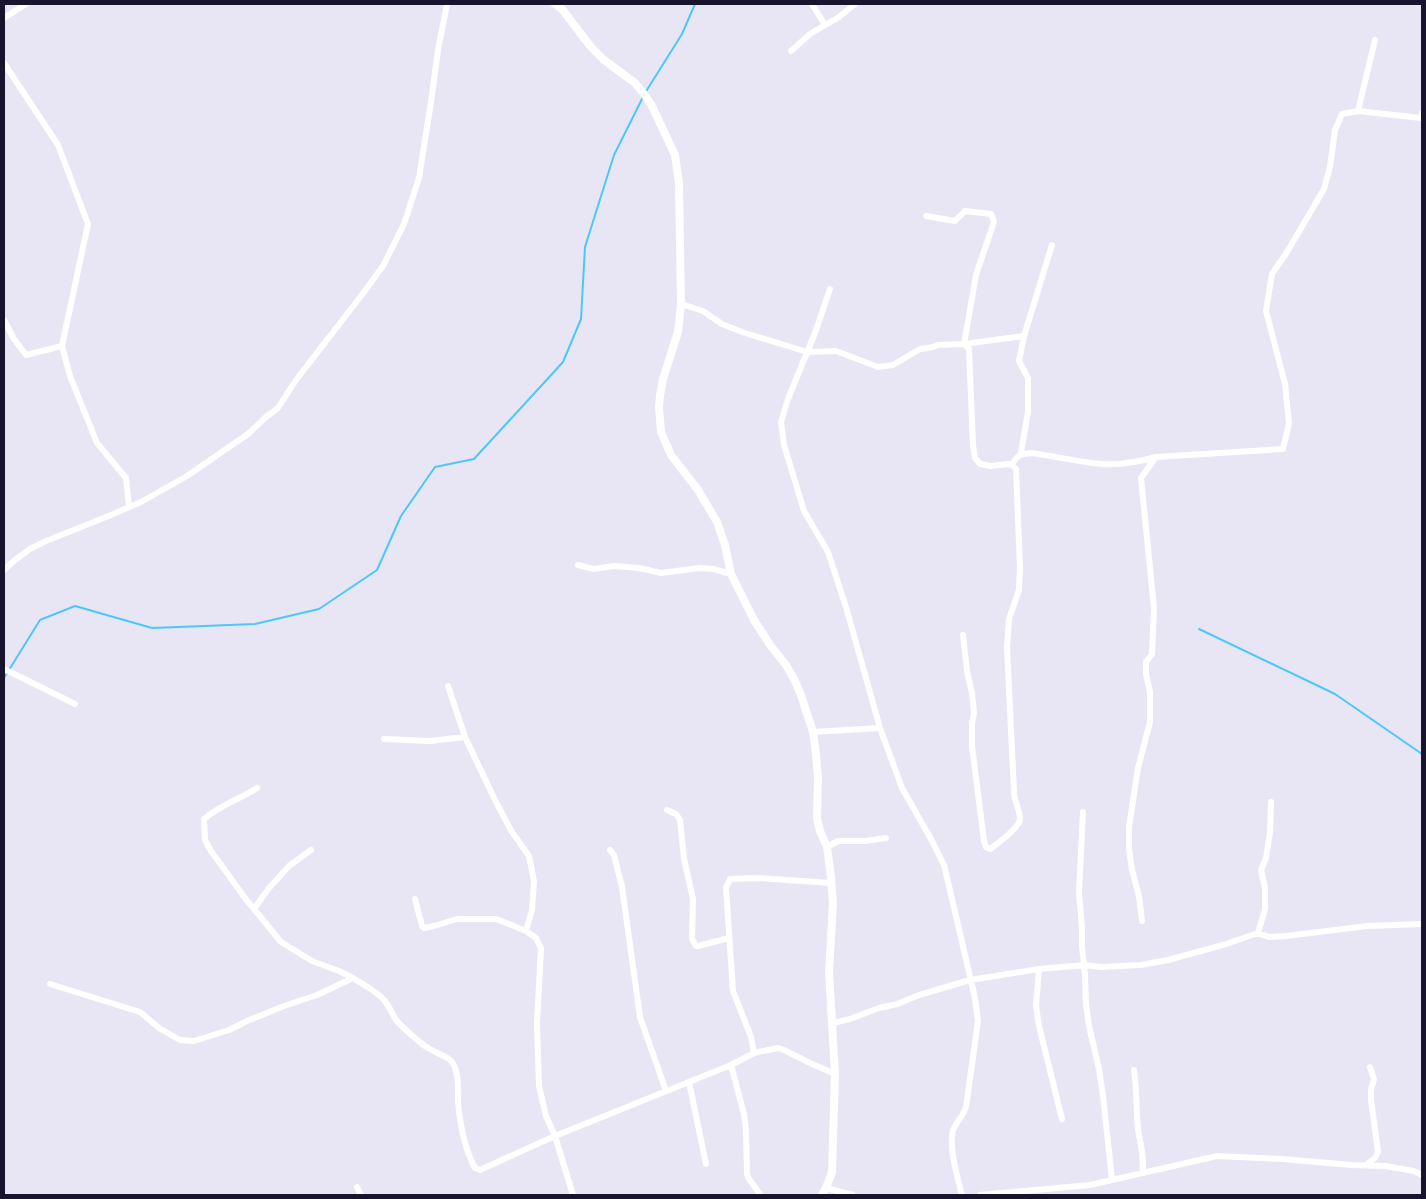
<svg xmlns="http://www.w3.org/2000/svg" width="1426" height="1199" font-family="Poppins,sans-serif">
<rect width="100%" height="100%" fill="#e8e6f4"/>
<g fill="none" stroke-linecap="round" stroke-linejoin="round">
<path stroke="#4cc7fd" stroke-width="2" d="M645,93L682,34L695,4
M1199,629L1335,694L1422,754
M4,678L40,620L75,606L152,628L255,624L319,609L377,570L401,516L435,467L474,459L563,362L581,319L585,247L614,155L643,97"/>
<path stroke="#fff" stroke-width="6" d="M812,4L825,25
M4,18L26,4
M791,51L810,34L839,17L855,4
M4,63L58,145L88,224L62,346L70,376L97,443L126,478L129,507
M1358,111L1375,40
M926,216L955,221L965,211L991,214L994,222L976,275L964,344L1024,336L1052,245
M830,289L815,333L788,399L781,422L784,445L804,511L828,552L846,607L880,728L902,788L931,839L944,865L949,886L975,998L978,1021L966,1107C963,1117 958,1119 954,1128C947,1143 958,1179 962,1195
M681,304L703,311L722,324L742,332L807,352L836,351L878,367L893,365L920,349L933,347L938,345L964,344L969,349L973,445L975,458L980,464L991,466L1008,464L1012,465L1016,469L1020,568L1019,590L1009,619L1007,647L1014,792C1014,801 1020,810 1020,819C1020,827 997,844 990,849L986,847L984,841L972,746V723L974,713L972,693L967,671L963,635
M4,320L14,339L26,355L62,346
M1021,453L1028,412V378L1019,361L1024,336
M1156,457L1283,449L1289,423L1285,384L1266,311L1272,274L1287,252L1324,189L1330,167L1335,130L1342,114L1358,111L1421,118L1422,113
M1012,465C1017,455 1020,454 1031,453C1054,456 1078,462 1101,464C1120,465 1139,462 1156,457L1141,478L1154,608L1152,654L1146,662V674L1150,692V722L1138,768L1129,827V848L1132,870L1139,896L1142,921
M578,565L594,569L614,566L639,568L661,573L700,568L713,569L731,574
M4,570L15,560L30,549L46,541L111,515L141,502L187,476L248,434L266,417L278,408L296,380L361,296L383,266L404,224L419,178L431,102L438,50L447,4
M4,669L75,704
M448,686L465,737L496,802L512,832L529,856L534,881L532,910L526,931
M813,732L880,728
M384,739L430,741L465,737
M667,810L676,814L680,820L684,859L693,899L692,939L696,946H698L729,938
M1083,812L1079,892L1082,929V946L1085,975L1086,1005L1089,1026L1099,1069L1103,1096L1112,1180
M827,847L838,841H865L886,838
M610,850L614,855L622,887L640,1017L666,1091
M415,899L422,926L424,928L434,926L457,919H496L526,931L536,938L541,948L537,1023L539,1086L546,1116L555,1136L573,1195
M254,909L269,888L289,866L311,850
M1258,933L1265,909V888L1261,870L1266,858L1270,832L1271,802
M1039,969L1036,1006L1039,1026L1062,1119
M353,978C362,984 378,992 384,1000C389,1006 392,1013 396,1020C401,1026 421,1044 428,1048C439,1055 453,1056 456,1071C459,1080 458,1092 458,1102C460,1124 464,1148 475,1168L480,1170L555,1136L731,1065L754,1053L778,1048L784,1050L810,1063L835,1074
M50,984L140,1012L159,1028L180,1040L194,1041L229,1030L247,1021L284,1006L317,995L353,978L339,971L312,961L281,942L245,898L211,851L205,840L204,819C220,805 240,799 257,788
M833,1023L850,1019L879,1008L897,1004L919,995L970,980L1039,969L1085,965L1101,967L1141,965L1168,960L1223,945L1258,933L1269,937L1286,936L1367,926L1422,924
M754,1053L751,1037L733,991L726,888L730,879L759,878L831,883
M731,1065L744,1114L746,1130L747,1174L749,1179L760,1194
M1134,1070C1137,1090 1136,1109 1138,1129C1140,1144 1145,1158 1142,1173
M689,1082L706,1164
M1366,1165L1375,1158L1378,1152L1371,1100V1090L1374,1079L1370,1067
M357,1187L361,1195
M826,1188L853,1195
M980,1195L1090,1185L1217,1156L1282,1159L1352,1165L1385,1166L1414,1171L1422,1175"/>
<path stroke="#fff" stroke-width="8" d="M555,4L562,9L591,47L604,60L635,83L644,94L651,104L675,155L679,183L681,304L678,332L663,379L660,396L659,407L661,432L671,455L698,490L717,522L725,545L731,574L754,620L770,645L786,665L795,681L801,695L813,732L816,754L818,777L817,818L820,831L827,847L831,877L833,903L829,972L835,1074L832,1172L826,1188L822,1195"/>
</g>
<rect width="1426" height="1199" fill="none" stroke="#19142d" stroke-width="10"/>
</svg>
